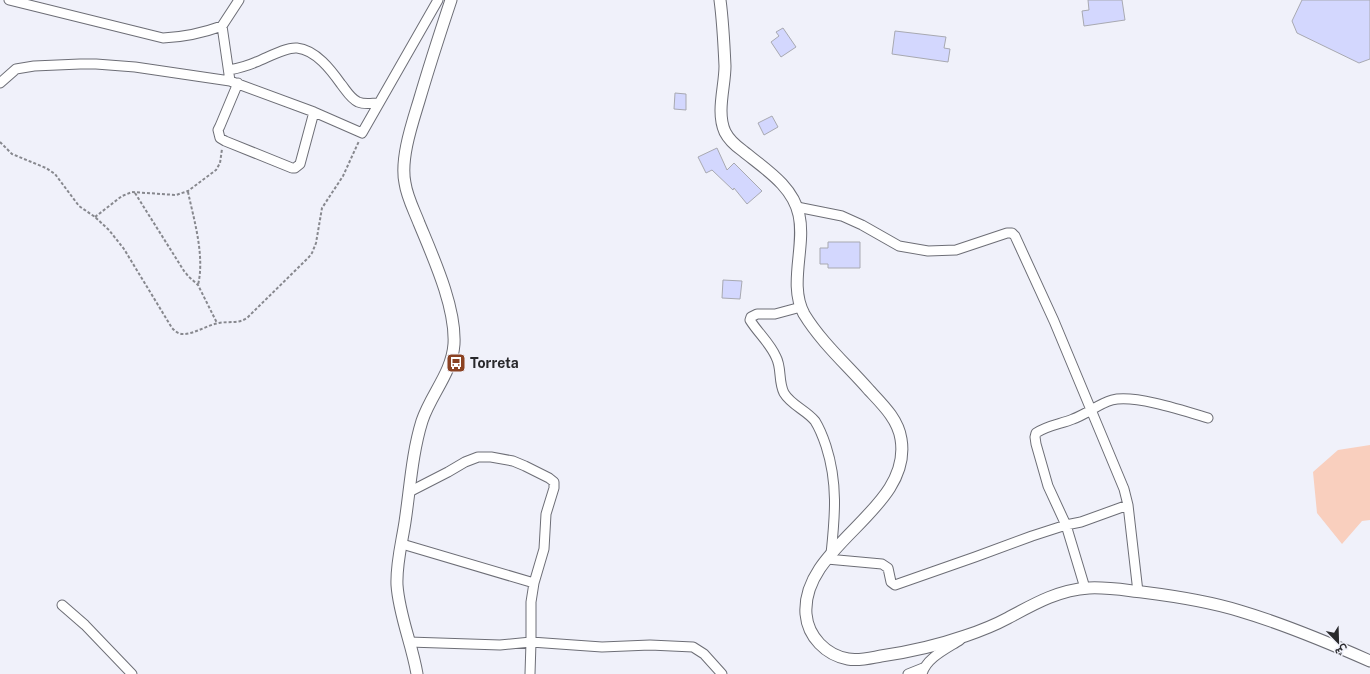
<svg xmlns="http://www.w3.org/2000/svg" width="1370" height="674" font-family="'Public Sans',Vazirmatn,sans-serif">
<rect width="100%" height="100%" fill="#f0f1fa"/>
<path fill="#f9cfbe" d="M1370,445V520L1362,521L1342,544L1317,513L1313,472L1338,450Z"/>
<path fill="#d3d7fe" stroke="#a8a9b1" d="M1088,0H1122L1125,20L1084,26L1082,11L1089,10Z
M1302,0H1370V59L1359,63L1297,33L1292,21Z
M783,28L796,47L781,57L771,42L779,36L776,32Z
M895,31L946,37L944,48L950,49L948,62L892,54Z
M675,93L686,94V110L674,109Z
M772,116L778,127L764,135L758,123Z
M717,148L727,170L734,163L762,191L747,204L734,188L733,190L712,170L706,173L698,157Z
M828,242H860V268H828V264H820V248H828Z
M723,280L742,281L740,299L722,298Z"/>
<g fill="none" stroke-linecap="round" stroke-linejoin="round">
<defs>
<path id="minor" d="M9,0L163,38C185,37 203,33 222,26
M239,0L222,26L230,81L314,112L362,133L438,0
M229,70C239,68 247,66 256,62C267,58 285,47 297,48C316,50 331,70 341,84C346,90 350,98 358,102C365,105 372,103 379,103
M0,83L16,69L34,66L80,64H96L135,67L230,81
M238,83L220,126L218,130L220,138L225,141L292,168H295L300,164L314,112
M797,207L842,216L862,225L899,246L928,251L956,250L1007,233H1012L1015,236L1054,321L1124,489L1128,505L1138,592
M801,307L775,314H757L751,317L750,320C758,333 770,343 776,357C782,368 778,381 784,393C791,405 806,410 815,421C820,429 823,437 826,446C838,483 835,516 831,554
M409,492L448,472L465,462L478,457H491L513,461L525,466L549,478L554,482V488L546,514L544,549L534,583
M402,544L534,583L531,602V642L500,645L409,642
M827,559L882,564L888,568L891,582L895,585L975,557L1032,536L1066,525L1048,486L1036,444L1035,437L1036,433C1048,425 1061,424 1073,419C1087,414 1098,404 1112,400C1134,394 1185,411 1208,418
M1085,588L1066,525L1081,522L1128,505
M62,605L85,625L132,674
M530,674L531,642L602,647L650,645L693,647L704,654L722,674
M908,674L923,668
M922,674C926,658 946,649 960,640"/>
<path id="tertiary" d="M720,0C723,22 724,44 725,66C725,87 716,112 725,132C729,140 736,146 743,151C765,169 793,186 799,215C806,246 788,285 804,314C821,342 847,365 869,390C882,404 898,419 901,439C913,510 801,545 806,614C808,637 826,655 848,659C859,661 870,658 881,656C909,652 939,645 965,636C980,631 995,625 1008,618C1034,604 1058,590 1089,588C1106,587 1124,590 1142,592C1174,596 1208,601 1240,611C1284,624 1327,642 1370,661
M417,674C412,644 399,615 397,585C396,564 402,542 405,522C410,489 412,453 422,421C431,394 452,373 454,344C456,307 433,257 419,223C414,210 407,197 405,183C400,159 412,124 419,101C429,67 440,33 451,0"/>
</defs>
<use href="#minor" stroke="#6d6e76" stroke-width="11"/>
<use href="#tertiary" stroke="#6d6e76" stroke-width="13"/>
<path stroke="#87888e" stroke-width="2" stroke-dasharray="3 2" stroke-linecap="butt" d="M0,142L12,154L46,168L55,174L79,206L95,217L109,230L124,249L172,328C175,331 178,334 183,334C195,334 207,325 219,323C229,321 238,324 247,318L309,257L312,253L316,243L322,208L343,176L359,141
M188,192C194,220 205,256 198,285
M135,193L184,271L189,277L198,285L217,323
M95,217L122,196L132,192L176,195L188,191L216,170L220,163L222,149"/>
<use href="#minor" stroke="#fff" stroke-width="9"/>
<use href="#tertiary" stroke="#fff" stroke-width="11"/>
</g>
<defs>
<symbol id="bus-square" viewBox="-11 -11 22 22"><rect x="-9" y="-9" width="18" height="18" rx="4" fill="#8b4223" stroke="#f0f1fa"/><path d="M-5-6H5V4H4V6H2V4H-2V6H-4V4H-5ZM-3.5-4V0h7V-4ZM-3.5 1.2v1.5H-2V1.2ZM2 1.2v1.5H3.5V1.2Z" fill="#fff"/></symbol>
</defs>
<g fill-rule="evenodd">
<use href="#bus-square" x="445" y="352" width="22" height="22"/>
</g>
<g text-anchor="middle" stroke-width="3" stroke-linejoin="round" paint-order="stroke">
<g font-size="14" font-weight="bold" fill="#29292c" stroke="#f0f1fa" text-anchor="start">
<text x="470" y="368">Torreta</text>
</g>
</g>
<g transform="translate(1338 642) rotate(157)" stroke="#f0f1fa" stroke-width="3" paint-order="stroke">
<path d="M0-3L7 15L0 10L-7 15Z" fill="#29292c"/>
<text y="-6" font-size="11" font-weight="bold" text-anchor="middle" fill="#29292c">ش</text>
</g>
</svg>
